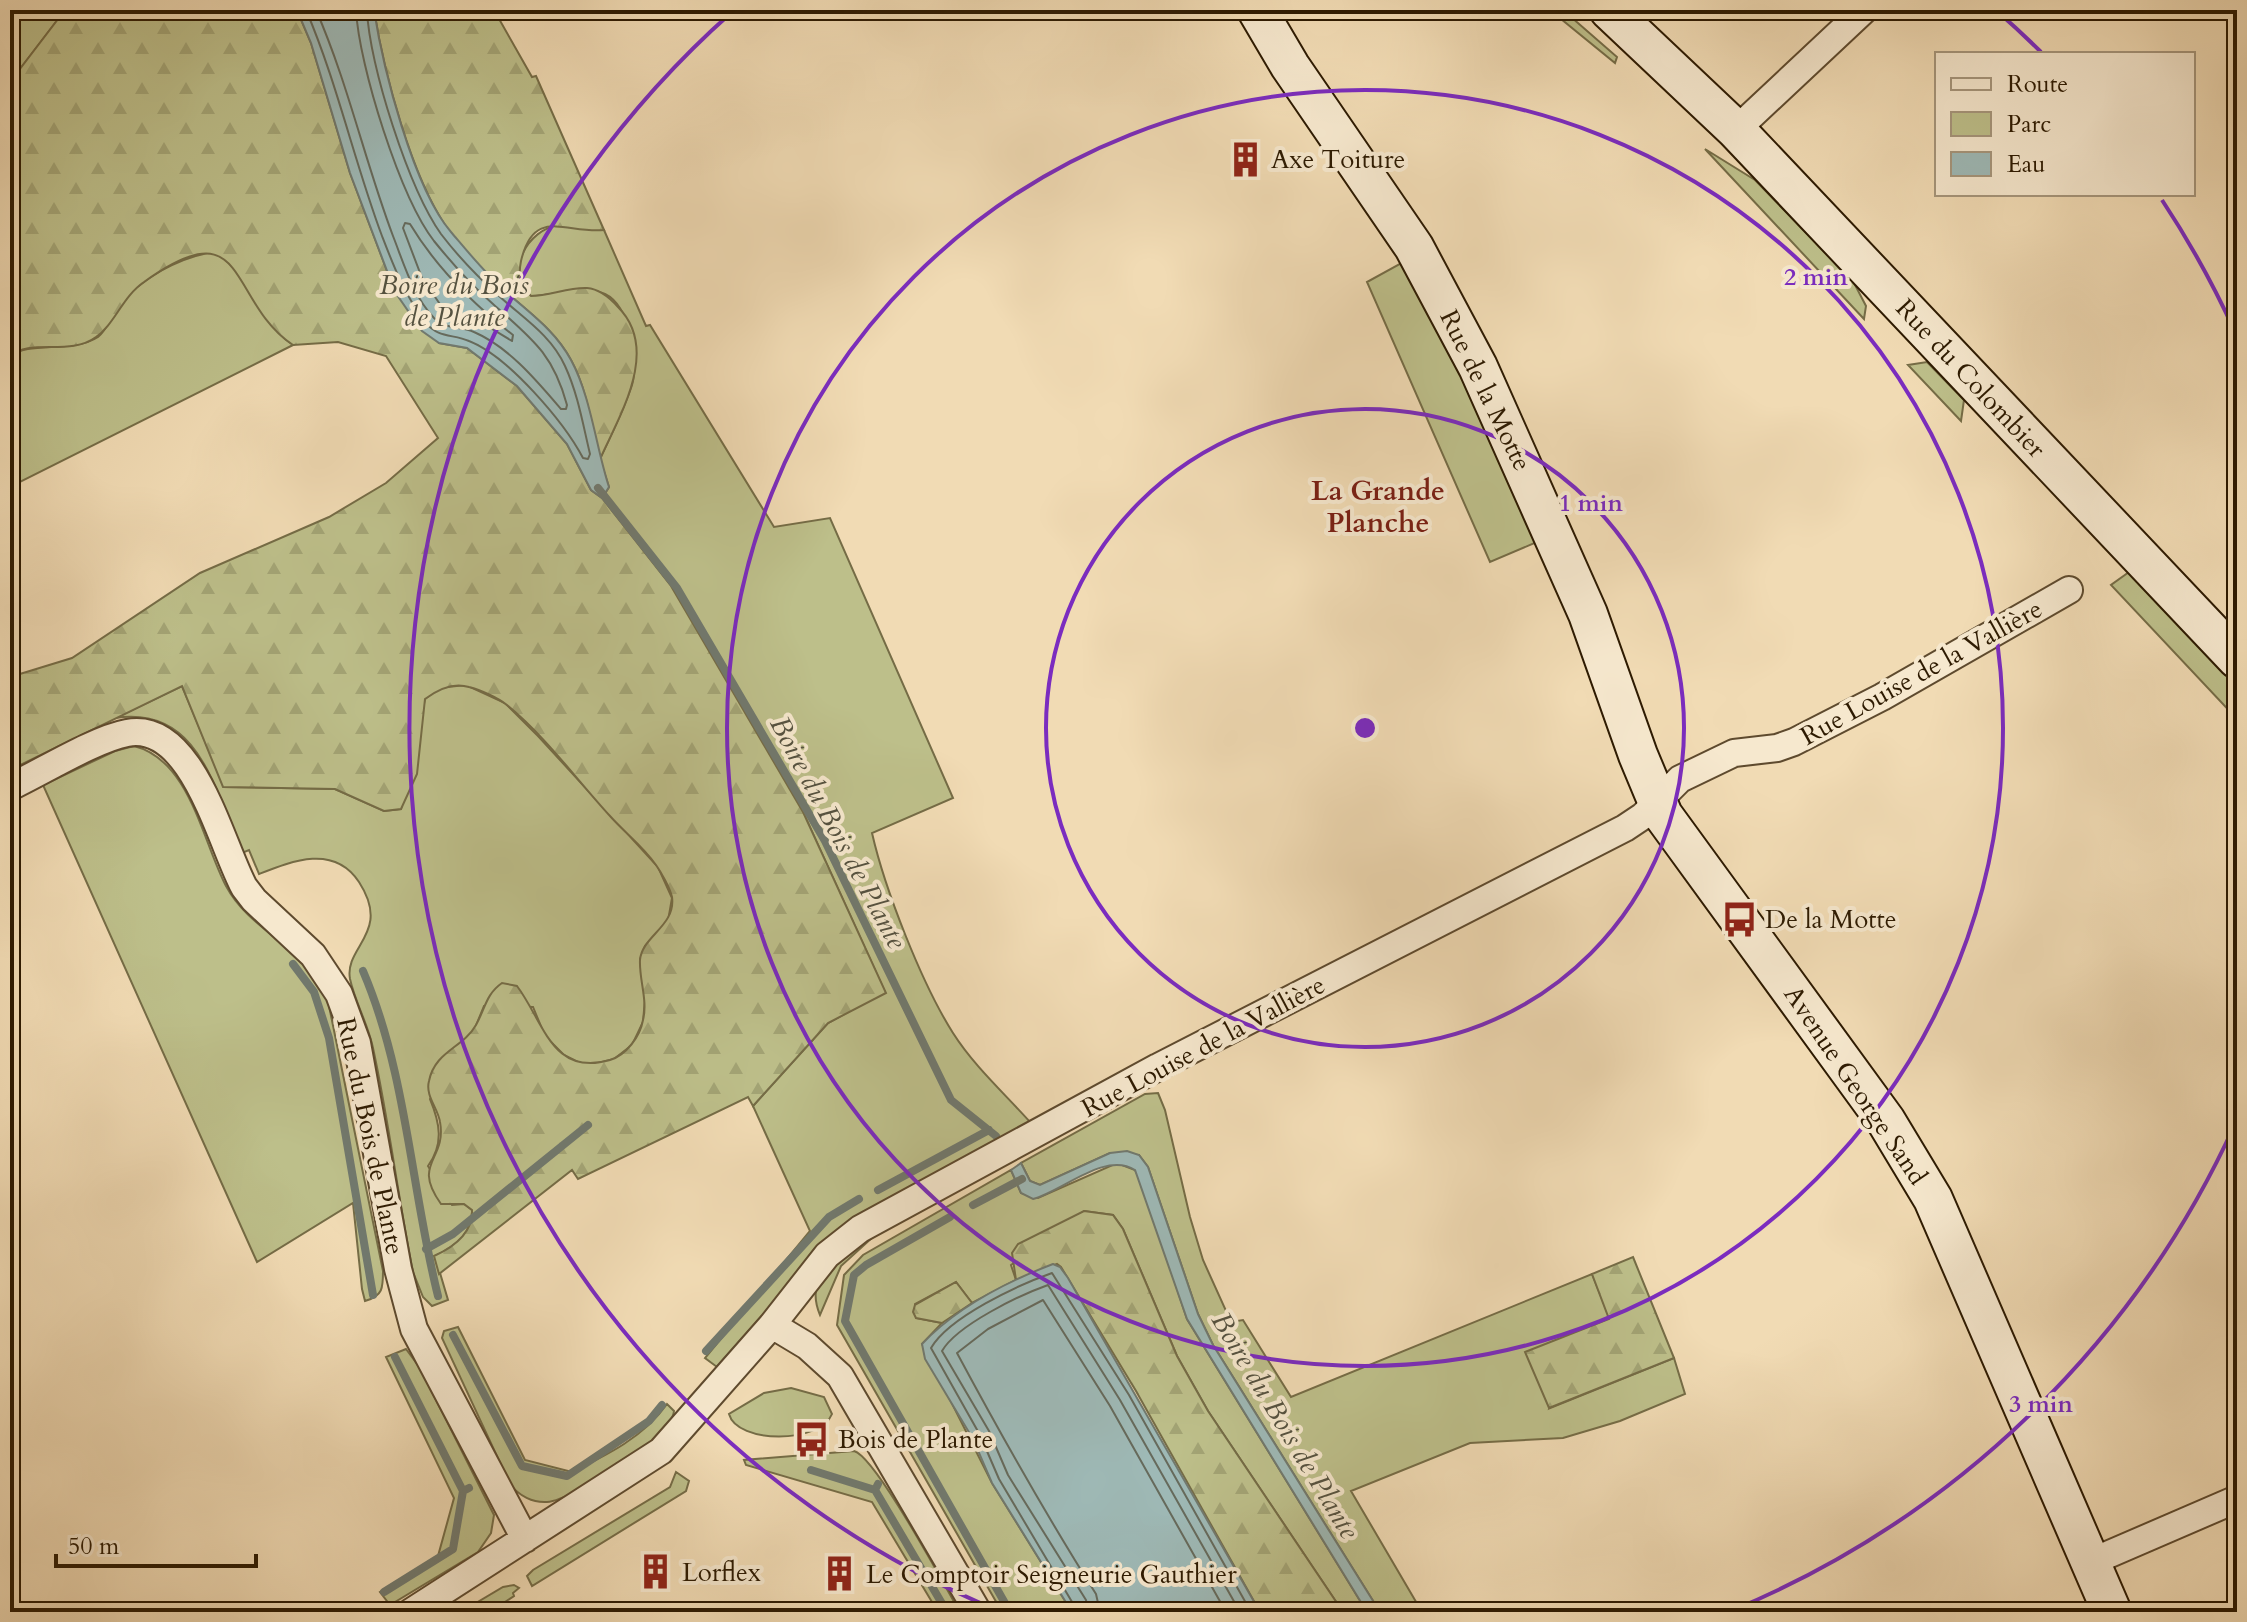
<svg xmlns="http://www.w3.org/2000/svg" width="2247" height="1622" font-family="Cardo,serif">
<defs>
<pattern id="forest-firs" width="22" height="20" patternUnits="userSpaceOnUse" patternTransform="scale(2)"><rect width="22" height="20" fill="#bdbf8a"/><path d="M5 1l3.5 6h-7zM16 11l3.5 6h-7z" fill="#a3a475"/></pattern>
</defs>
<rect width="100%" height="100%" fill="#f1dbb4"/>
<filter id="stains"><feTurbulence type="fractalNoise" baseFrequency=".0025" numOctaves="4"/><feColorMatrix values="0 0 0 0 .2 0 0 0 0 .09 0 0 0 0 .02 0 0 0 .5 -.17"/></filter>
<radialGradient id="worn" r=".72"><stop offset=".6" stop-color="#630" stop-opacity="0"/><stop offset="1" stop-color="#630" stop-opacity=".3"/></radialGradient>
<path fill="#bdbf8a" stroke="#756c46" stroke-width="2" d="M10,10H65L10,82Z
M1550,10H1563L1617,57L1615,63Z
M1705,149L1755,180L1853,281L1866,306L1864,319Z
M559,225L604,230L646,326L650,325L774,527L830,518L953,798L872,833C885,890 922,984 953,1033C974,1066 1004,1093 1030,1122L838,1229L717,1367L705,1358L810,1231L753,1106L828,1023L885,992L803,812L671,586L602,498L609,487L600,459C611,435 624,410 632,385C639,361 630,306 605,294C582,284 555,296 531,296C503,272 528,229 559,225Z
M213,252C248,268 256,320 293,345L10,487V357C28,340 72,354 98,337C107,330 112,315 119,306C141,278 178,258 213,252Z
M1405,261L1428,302L1537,542L1490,562L1367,282Z
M1927,362L1964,400L1961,421L1908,365Z
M2129,572L2237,687V719L2111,585Z
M466,685L505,703L538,736L658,867L672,898L668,921L645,946L640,959L645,999L643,1022L632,1045L614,1059L586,1066L564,1055L545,1036L533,1007L484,1006L475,1028L430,1099C440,1123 444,1144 428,1166L452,1205L464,1204L472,1210C473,1233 454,1247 435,1256L448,1300L432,1306L423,1297L413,1272C398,1197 389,1122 373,1048C368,1024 355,1002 350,979C344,946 392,933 359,882C334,844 292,861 259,874L249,850L242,853C215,792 200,705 115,718L182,686L224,787L335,789L384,811L401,809L425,699L438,688Z
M134,746C190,760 202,840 226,886C247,925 287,940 313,973C319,981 323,992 328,1001L383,1271C383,1288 383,1296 365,1301L362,1289L353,1203L257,1262L43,785L115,751Z
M1158,1093L1165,1110L1190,1217L1203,1260L1231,1322L1243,1320L1291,1397L1592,1274L1610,1319L1550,1408L1674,1358L1685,1394L1620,1421L1563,1438L1470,1443L1351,1491L1422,1612H1380L1213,1345L1198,1314L1148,1167L1139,1155L1110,1153L1040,1185L1030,1181L1021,1163L1145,1094Z
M1117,1163L1135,1170L1142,1183L1187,1319L1367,1612H1343L1208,1411L1177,1356L1123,1229L1113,1215L1084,1211L1011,1265L1016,1280L972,1303L956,1282L915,1304L916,1318L942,1323L922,1344L992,1483L1072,1612H1002L837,1325L844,1275L863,1255L1011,1170L1021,1193L1038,1198Z
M874,1236L841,1266L820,1315C802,1272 842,1253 874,1236Z
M458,1327L525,1460L572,1472C607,1455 644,1437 667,1404L674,1411C672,1437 574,1500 547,1502C533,1503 519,1496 510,1484L442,1338L444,1331Z
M406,1349L420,1368L494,1515L491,1533L478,1552L390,1605L380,1592L438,1556L454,1498L386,1357Z
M791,1388L824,1397L832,1414C820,1444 737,1444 729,1414L764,1393Z
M854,1451C876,1457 944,1585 960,1612H938L872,1502L746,1465L744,1460Z
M676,1472L689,1481L686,1491L532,1586L527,1576L533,1570L670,1487Z
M514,1585L519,1588L513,1593L514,1596L490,1612H461L503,1587Z"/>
<path fill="url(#forest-firs)" stroke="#756c46" stroke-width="2" d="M65,10H297L311,43L350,173L395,292L439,343L467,348L517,386L567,444L591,490L602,498L671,586L803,812L886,993L828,1023L753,1106L748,1097L578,1179L572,1170L439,1274L434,1256C454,1247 473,1233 472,1210L464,1204H441C411,1162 447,1161 440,1122C438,1108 425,1096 429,1081C435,1051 463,1048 476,1025C485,1009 486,994 502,983L517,986C544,1022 552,1077 610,1060C626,1055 640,1037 643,1020C648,1000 639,980 640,960C642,936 676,926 672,897C670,888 661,872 656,865C643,846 625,833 610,816C577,780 546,737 507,705C498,698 481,690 469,687C453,682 437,690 425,699L417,774L401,809L384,811L335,789L223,787L182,686L10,770V677L72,658L200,573L329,517L386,483L438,438L386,356L338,342L293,345C227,301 249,206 144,282C123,296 114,325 96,337C69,357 30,337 10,357V82Z
M374,10H494L532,77L536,76L604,230C566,234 534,206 521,261C518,276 520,286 531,296C550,296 568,287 587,288C600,289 610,298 618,307C661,350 619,416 600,459C592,427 587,389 571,360C555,330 529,313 504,290C485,273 462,249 447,228C411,176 384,73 374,10Z
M1084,1211L1113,1215L1123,1229L1177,1356L1208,1411L1343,1612H1260L1136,1391L1061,1267L1057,1264L1016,1280L1012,1253L1018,1244Z
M1633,1257L1674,1358L1549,1408L1525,1352L1609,1319L1592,1274Z
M956,1282L972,1303L942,1323L916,1318L913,1312L915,1305Z"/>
<path fill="#9eb9b6" stroke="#71796e" stroke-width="2" d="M297,10H374C383,68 413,188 451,232C468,252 485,273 504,290C529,313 554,329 571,360C591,397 596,447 609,487L602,498L591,490L567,444L517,386L467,348L439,343L422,331L395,292L350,173L311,43Z
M1127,1151L1139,1155L1148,1167L1198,1314L1213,1345L1380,1612H1367L1187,1319L1135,1170C1105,1151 1063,1191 1033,1199L1021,1193L1011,1170L1021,1163L1030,1181L1040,1185L1110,1153Z
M1053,1264L1060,1267L1068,1278L1260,1612H1072L992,1483L973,1439L925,1359L922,1344C957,1307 1006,1282 1053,1264Z"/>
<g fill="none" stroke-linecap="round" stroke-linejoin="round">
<path stroke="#666a5c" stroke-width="2" d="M306,10C337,82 354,161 382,236C394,267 405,296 426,323C438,338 453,334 469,341C508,356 564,422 583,458L588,459L590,454C583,425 578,394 565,366C551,335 523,318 499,296C479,278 457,255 441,234C409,189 369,65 367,10
M316,10C348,83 365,162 393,236C404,264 413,296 434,318C446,330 461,326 474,332C509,347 537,381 561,409H566L567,405C553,353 531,338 493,304C472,286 451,262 434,241C400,197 359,66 356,10
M405,223L410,224C436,267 473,304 513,335L512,341L479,321L444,310L422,278L403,228Z
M1078,1612L999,1479L980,1435L931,1348C949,1317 1018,1285 1052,1273L1129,1395L1251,1612
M1088,1612L1086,1600L1008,1475L989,1431L942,1351C957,1325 1020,1295 1048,1285L1120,1400L1240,1612
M1100,1612L1096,1594C1046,1515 1001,1435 957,1353L988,1329L1043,1300L1110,1406L1226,1612"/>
<path stroke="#71796e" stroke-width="8" d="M598,488L677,588L825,841L951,1100L996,1136
M293,964L314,992L329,1038L373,1295
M363,971C407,1074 411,1189 438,1296
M878,1190L989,1130
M973,1205L1022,1179
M950,1217L866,1265L854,1275L845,1321L1010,1612
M426,1249L453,1234L588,1125
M453,1335L522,1466L567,1476L649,1421L662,1405
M706,1351L829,1217L859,1199
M395,1357L463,1491L469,1488
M811,1470L875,1490L878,1484
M875,1490L947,1612
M384,1592L453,1549L463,1491"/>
<defs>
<path id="street" d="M1736,130L1864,10
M10,787C42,772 95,739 127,733C192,720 220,842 244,887L254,900L313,955L339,994L357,1043L398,1269L414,1329L525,1539
M772,1325L807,1346L840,1376L978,1612
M2091,1562L2237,1499
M411,1612L661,1451L772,1325L827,1255L860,1229L1158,1067L1625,828L1643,816L1680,779L1734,753L1777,748L1794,742L1882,697L2069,590"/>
<path id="secondary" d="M1257,10L1290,66L1414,247L1478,367L1588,614L1638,755L1663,815L1886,1121L1933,1199L2112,1612
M1609,10L1736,130L2237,659"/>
</defs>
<use href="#street" stroke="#5e4a2e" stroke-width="30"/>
<use href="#secondary" stroke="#2d1a01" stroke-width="42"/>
<use href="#street" stroke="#f6e8ce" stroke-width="26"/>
<use href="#secondary" stroke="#f6e8ce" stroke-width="38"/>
</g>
<g fill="none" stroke="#7b2cbf" stroke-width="4">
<circle cx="1365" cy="728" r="319"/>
<circle cx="1365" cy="728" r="638"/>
<path d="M2235 1124A956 956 0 0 1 1731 1611M999 1611A956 956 0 0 1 732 12M1998 12A956 956 0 0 1 2041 52M2162 200A956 956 0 0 1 2235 332"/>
</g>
<defs>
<symbol id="building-bare" viewBox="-9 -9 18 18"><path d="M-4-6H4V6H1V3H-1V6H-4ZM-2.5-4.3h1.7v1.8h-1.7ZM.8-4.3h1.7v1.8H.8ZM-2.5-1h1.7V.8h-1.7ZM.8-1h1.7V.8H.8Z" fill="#8f2418" stroke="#f6e8ce" stroke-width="2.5" paint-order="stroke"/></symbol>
<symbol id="bus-bare" viewBox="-9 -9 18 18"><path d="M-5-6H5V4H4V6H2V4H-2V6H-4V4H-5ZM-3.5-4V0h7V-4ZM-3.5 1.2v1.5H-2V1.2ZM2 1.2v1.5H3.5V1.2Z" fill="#8f2418" stroke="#f6e8ce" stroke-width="2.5" paint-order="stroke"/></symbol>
</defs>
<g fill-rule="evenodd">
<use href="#building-bare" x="1220" y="134" width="51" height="51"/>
<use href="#bus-bare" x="1714" y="894" width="51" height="51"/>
<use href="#bus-bare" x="786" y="1414" width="51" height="51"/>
<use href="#building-bare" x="630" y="1546" width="51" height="51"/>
<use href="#building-bare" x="814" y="1548" width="51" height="51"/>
</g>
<g text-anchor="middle" stroke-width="8" stroke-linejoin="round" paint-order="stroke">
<g font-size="26" fill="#2d1a01" stroke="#f6e8ce" text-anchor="start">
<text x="1271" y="168">Axe Toiture</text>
<text x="1765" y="928">De la Motte</text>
<text x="838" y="1448">Bois de Plante</text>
<text x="682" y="1581">Lorflex</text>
<text x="866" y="1583">Le Comptoir Seigneurie Gauthier</text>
</g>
<g font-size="26" fill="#2d1a01" stroke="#f6e8ce">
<text transform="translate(1971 378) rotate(47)" y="9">Rue du Colombier</text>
<text transform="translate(1486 390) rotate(64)" y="9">Rue de la Motte</text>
<text transform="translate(1921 672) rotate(-29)" y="9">Rue Louise de la Vallière</text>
<text transform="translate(1203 1046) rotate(-28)" y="9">Rue Louise de la Vallière</text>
<text transform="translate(1856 1085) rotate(56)" y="9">Avenue George Sand</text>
<text transform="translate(371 1136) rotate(78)" y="9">Rue du Bois de Plante</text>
</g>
<g font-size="28" font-style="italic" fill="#555240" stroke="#f6e8ce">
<text x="454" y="294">Boire du Bois<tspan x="454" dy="32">de Plante</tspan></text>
<text transform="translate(839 832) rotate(62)" y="10">Boire du Bois de Plante</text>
<text transform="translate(1286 1425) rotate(59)" y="10">Boire du Bois de Plante</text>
</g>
<g font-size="28" font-weight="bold" fill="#7a1f14" stroke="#f6e8ce">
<text x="1378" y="500">La Grande<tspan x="1378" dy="32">Planche</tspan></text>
</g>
</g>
<circle cx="1365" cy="728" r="12" fill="#7b2cbf" stroke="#f6e8ce" stroke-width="4"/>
<g font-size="24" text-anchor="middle" font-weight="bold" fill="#7b2cbf" stroke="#f6e8ce" stroke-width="8" stroke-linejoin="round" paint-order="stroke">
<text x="1816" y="285">2 min</text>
<text x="1591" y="511">1 min</text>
<text x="2041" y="1412">3 min</text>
</g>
<rect width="2247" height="1622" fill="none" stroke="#f1dbb4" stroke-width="40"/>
<rect x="12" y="12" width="2223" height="1598" fill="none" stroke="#2d1a01" stroke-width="4"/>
<rect x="20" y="20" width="2207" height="1582" fill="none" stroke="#2d1a01" stroke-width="2"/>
<rect x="1935" y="52" width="260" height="144" fill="#f6e8ce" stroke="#a6967c" stroke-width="2"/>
<rect x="1951" y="78" width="40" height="12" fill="#f6e8ce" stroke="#a6967c" stroke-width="2"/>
<text x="2007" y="92" font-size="24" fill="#2d1a01">Route</text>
<rect x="1951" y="112" width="40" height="24" fill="#bdbf8a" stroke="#a6967c" stroke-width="2"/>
<text x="2007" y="132" font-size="24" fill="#2d1a01">Parc</text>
<rect x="1951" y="152" width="40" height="24" fill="#9eb9b6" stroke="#a6967c" stroke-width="2"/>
<text x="2007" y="172" font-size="24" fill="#2d1a01">Eau</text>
<path d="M56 1554v12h200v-12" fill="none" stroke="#2d1a01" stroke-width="4"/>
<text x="68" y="1554" font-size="24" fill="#2d1a01" stroke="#f6e8ce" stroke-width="6" paint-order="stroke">50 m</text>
<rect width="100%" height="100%" filter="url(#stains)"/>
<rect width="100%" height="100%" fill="url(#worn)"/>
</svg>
